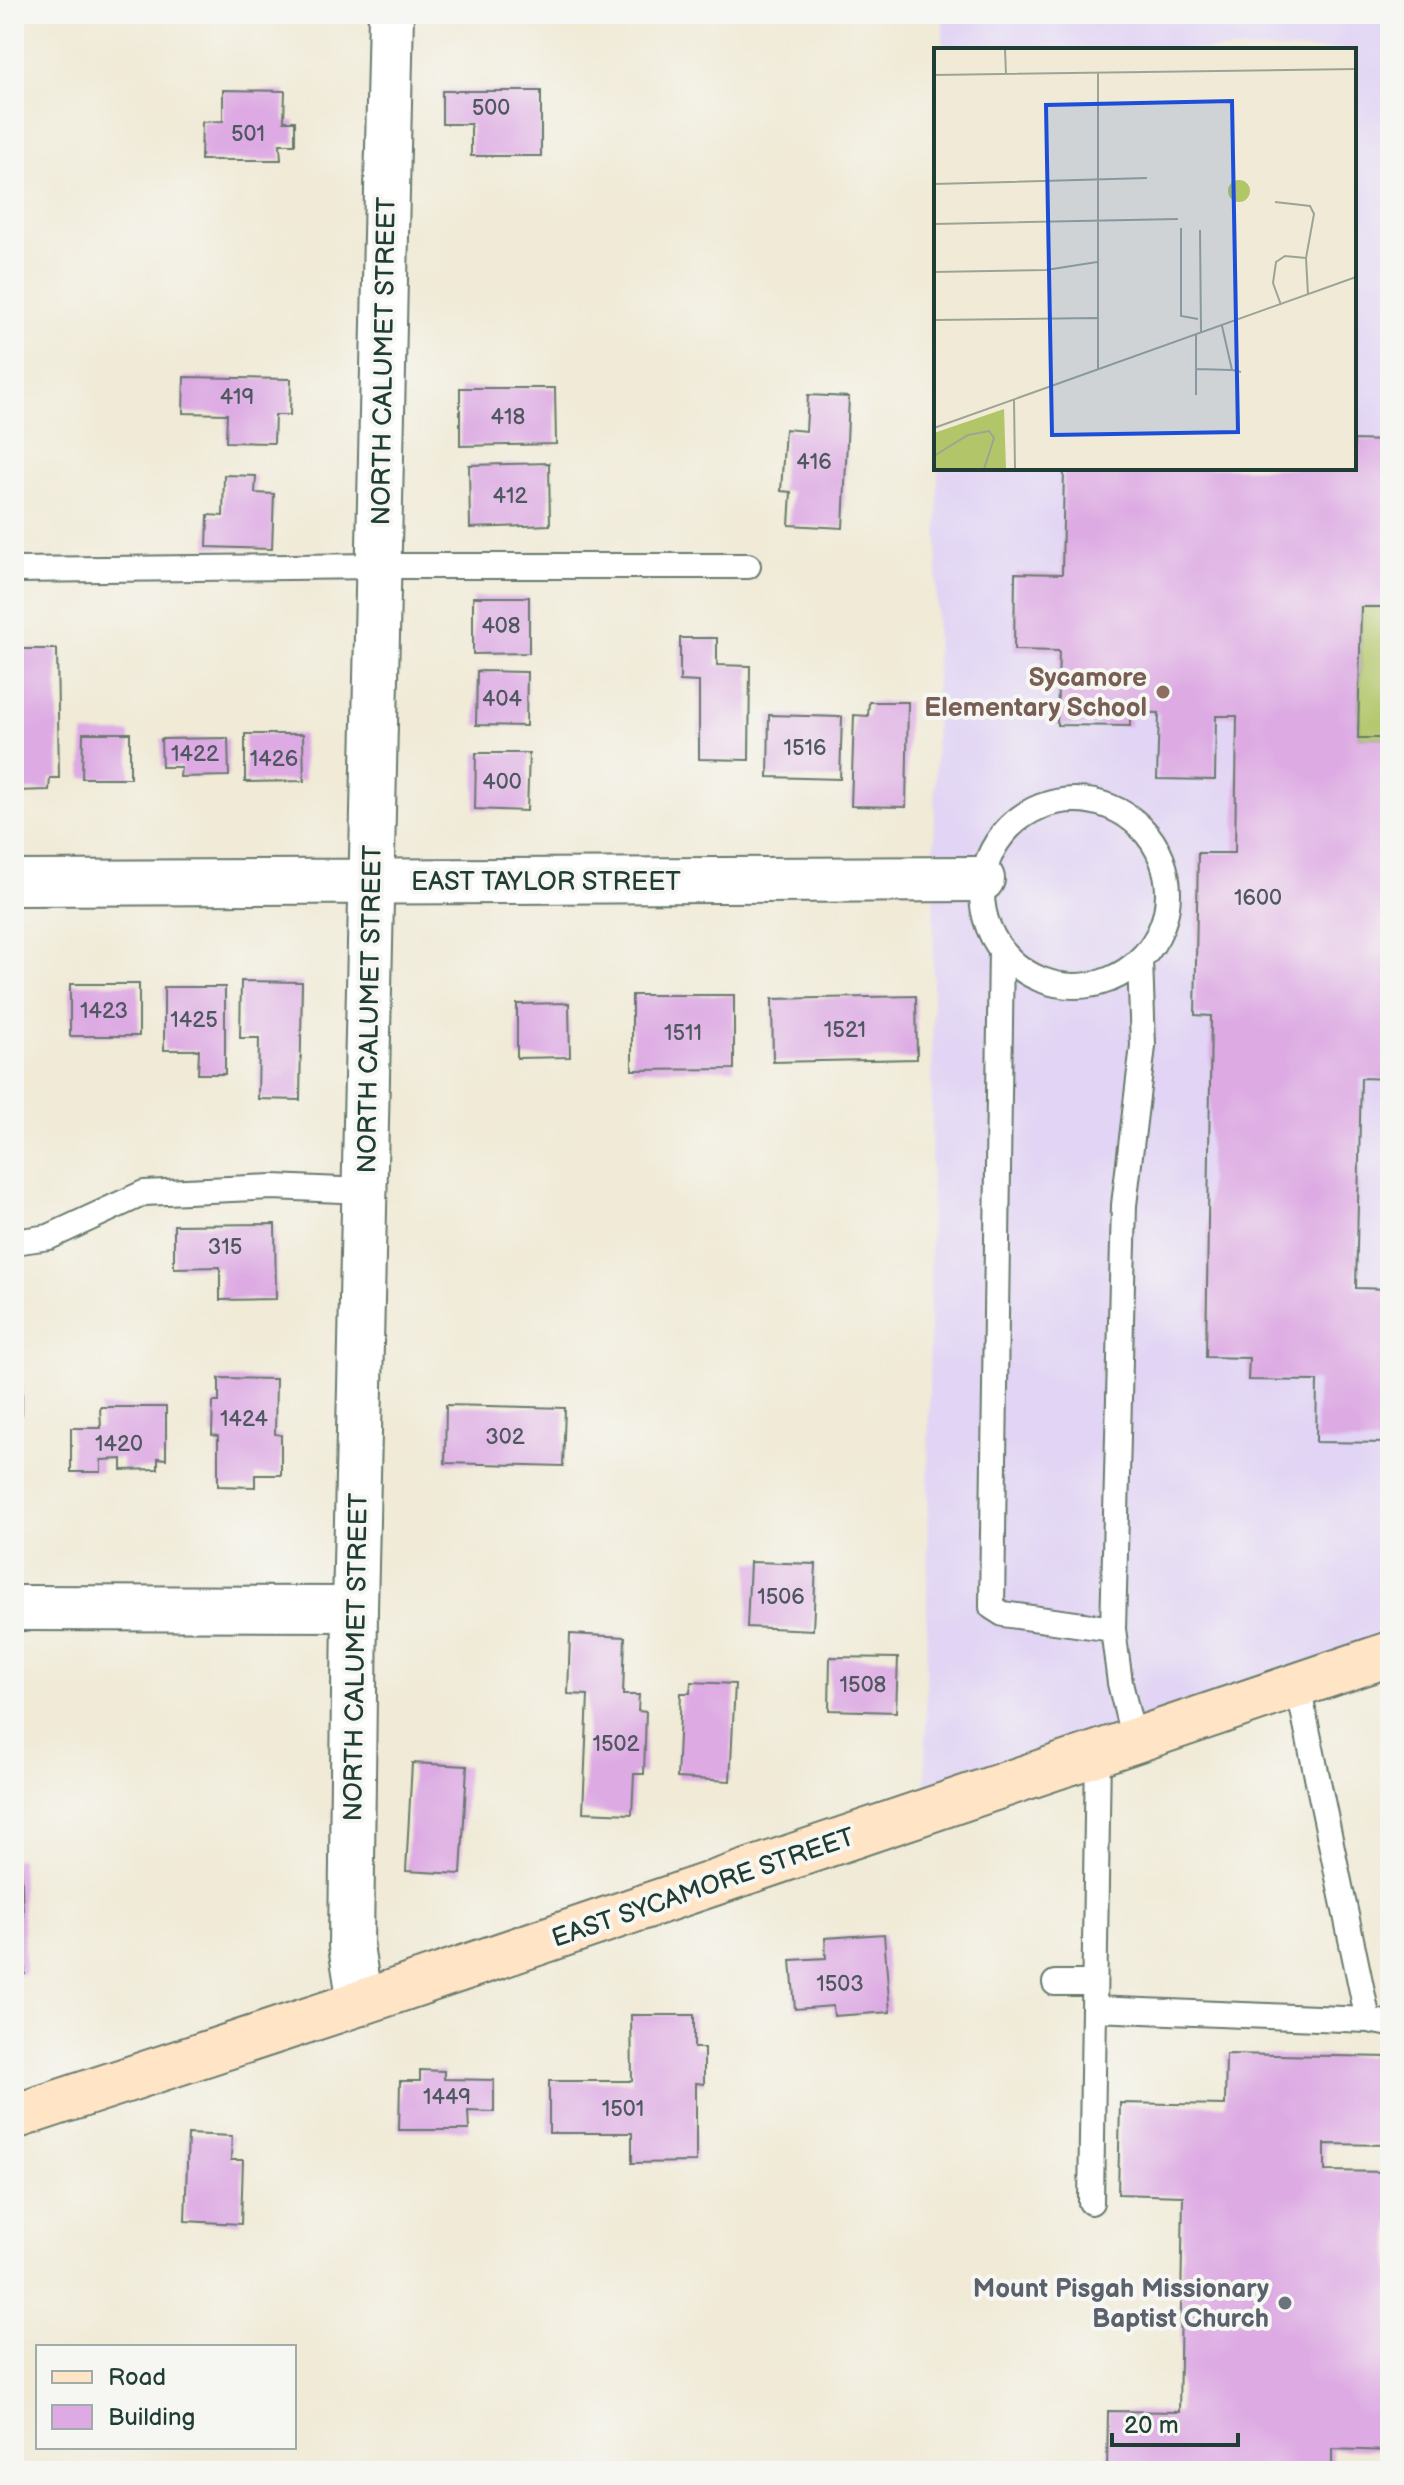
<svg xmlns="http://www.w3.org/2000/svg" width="1404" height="2485" font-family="'Balsamiq Sans',sans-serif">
<rect width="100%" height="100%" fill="#f6f6f2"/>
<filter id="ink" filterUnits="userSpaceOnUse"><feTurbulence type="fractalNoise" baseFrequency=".0125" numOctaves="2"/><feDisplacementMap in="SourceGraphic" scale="16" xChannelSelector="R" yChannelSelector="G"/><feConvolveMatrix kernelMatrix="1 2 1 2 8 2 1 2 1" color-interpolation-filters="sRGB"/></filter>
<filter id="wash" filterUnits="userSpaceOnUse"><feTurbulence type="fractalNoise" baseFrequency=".006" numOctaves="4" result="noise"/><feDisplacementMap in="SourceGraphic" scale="32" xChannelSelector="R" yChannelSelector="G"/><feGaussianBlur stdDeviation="1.8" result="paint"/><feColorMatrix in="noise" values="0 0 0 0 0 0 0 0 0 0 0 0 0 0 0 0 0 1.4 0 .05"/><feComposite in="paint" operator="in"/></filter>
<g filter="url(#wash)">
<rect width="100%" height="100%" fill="#f0ead6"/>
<path fill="#e1d4f4" d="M943,14H1390V1654L925,1812L938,468H1354V50H943Z"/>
<path fill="#b2c669" stroke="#68824e" stroke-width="2" d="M1361,607H1390V738H1358Z"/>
<g id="blocks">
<path fill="#ddaae3" d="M223,90L285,91L284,121H295V144H280L281,160H201L202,122L223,121Z
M442,91H541V156H471V124H442Z
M184,377L291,379L290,415H275L274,443L226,442L227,414L183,413Z
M460,388H555L556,444L460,446Z
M808,395L849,397L843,528L789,525L791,492L781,491L785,429L806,431Z
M1354,440L1390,441V607H1361L1358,738H1390V1079L1361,1078L1356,1288L1390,1289V1443L1316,1442L1317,1381L1248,1380L1249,1358L1206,1357L1211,1016L1195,1015L1198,853H1235L1237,716H1216L1215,780L1157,779L1159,713L1130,712V726L1057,725L1059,651L1014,650L1015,573L1062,574L1064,468H1354Z
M549,463L550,525L470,528L469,465Z
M224,475L256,476L255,493L274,494L272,549L207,547L208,515L223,516Z
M473,597H529V653L473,654Z
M680,638H717V665L750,666L749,760L699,759V682L680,681Z
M14,649H57L59,778H50L49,790L14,791Z
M477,671L527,672L526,726L476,725Z
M869,702H908L906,807L851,806L854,715L868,716Z
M769,715L842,717L840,779L768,777Z
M83,733H130V778H82Z
M245,734H303L304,781L245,782Z
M228,738L229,776L180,777L181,767H162L161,739Z
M476,753H529L527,811L475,809Z
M241,981L302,982L300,1100L258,1099L259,1038H240Z
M70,984H139V1036H70Z
M164,987H225V1074H198L199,1050H164Z
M632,995H734V1069L632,1070Z
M916,996L917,1059L773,1062L772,999Z
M569,1003L570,1057L517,1058V1004Z
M275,1224L276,1299L220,1300V1267L174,1268V1225Z
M14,1345H22V1414H14Z
M219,1378L276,1379L275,1434L281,1435V1475H255V1487L218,1486V1436L212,1435L213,1402H219Z
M446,1405L565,1408L563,1466L445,1463Z
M100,1407H166V1459L158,1458V1469L122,1470V1459L101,1460V1472H71V1428H101Z
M750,1562L816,1564L813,1630L747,1627Z
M570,1634L625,1637L623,1695H639L638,1711L646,1712L644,1774H634L632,1814L583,1812L588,1695L568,1694Z
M830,1657L898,1658L896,1712L829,1710Z
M691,1682L735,1684L730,1781L677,1778L681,1693H690Z
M412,1763L467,1766L461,1874L406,1871Z
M14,1859H21L25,1974H14Z
M884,1934L890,2012L834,2016L833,2006L795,2009L791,1960L826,1958L825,1938Z
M631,2015H694V2048H704V2084L696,2083V2162L632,2163V2133H549V2081H632Z
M1226,2054L1390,2057V2145L1325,2144V2171L1390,2172V2451L1332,2449V2471H1107L1108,2411L1179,2412L1183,2196L1118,2194L1120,2103L1225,2105Z
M420,2070L444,2071V2079L494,2080V2112L468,2111L469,2130H399L400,2081H420Z
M188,2134L232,2136L231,2160H243L241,2224L185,2221Z"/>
</g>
</g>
<g filter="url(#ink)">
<use href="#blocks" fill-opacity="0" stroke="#687a6d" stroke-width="2"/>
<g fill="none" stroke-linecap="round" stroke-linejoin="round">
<defs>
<path id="service" d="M14,570L379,566H748
M982 893a93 93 0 1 1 186 0a93 93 0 1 1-186 0Z
M1001,949L992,1607L1003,1614L1113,1629
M14,1242L49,1237L144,1193L273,1187L364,1191
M1298,1686L1368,2020L1390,2024
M1134,1741L1120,1683L1113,1629L1124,1205L1143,1046L1140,959
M1055,1983H1094
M1094,2009L1368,2020
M1091,2202L1098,1753"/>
<path id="minor" d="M14,883L982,879
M14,1608L355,1609
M360,2003L351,1946L355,1609L391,14"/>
<path id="secondary" d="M14,2117L360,2003L1390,1654"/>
</defs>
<use href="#service" stroke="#687a6d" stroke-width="28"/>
<use href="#minor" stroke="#687a6d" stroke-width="48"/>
<use href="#secondary" stroke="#687a6d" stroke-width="48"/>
<use href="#service" stroke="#fff" stroke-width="24"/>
<use href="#minor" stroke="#fff" stroke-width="44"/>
<use href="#secondary" stroke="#ffe4c6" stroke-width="44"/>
</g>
</g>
<circle fill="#8d6e63" stroke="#f6f6f2" stroke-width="3" cx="1163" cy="692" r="8"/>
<circle fill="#6b7280" stroke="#f6f6f2" stroke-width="3" cx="1285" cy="2303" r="8"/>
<g text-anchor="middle" stroke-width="8" stroke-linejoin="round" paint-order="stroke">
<g font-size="22" fill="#4e5860">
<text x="491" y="115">500</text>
<text x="248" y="141">501</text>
<text x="237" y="404">419</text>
<text x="508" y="424">418</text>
<text x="814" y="469">416</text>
<text x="510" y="503">412</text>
<text x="501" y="633">408</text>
<text x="502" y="706">404</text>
<text x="805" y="755">1516</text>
<text x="195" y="761">1422</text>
<text x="274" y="766">1426</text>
<text x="502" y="789">400</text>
<text x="1258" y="905">1600</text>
<text x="104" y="1018">1423</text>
<text x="194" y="1027">1425</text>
<text x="845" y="1037">1521</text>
<text x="683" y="1040">1511</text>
<text x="225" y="1254">315</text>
<text x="244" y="1426">1424</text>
<text x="505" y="1444">302</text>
<text x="119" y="1451">1420</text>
<text x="781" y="1604">1506</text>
<text x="863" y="1692">1508</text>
<text x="616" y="1751">1502</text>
<text x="840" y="1991">1503</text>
<text x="447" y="2104">1449</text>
<text x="623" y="2116">1501</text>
</g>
<g font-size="26" fill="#1f3d34" stroke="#f6f6f2">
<text transform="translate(383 361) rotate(-89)" y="9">NORTH CALUMET STREET</text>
<text x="546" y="890">EAST TAYLOR STREET</text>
<text transform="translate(369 1009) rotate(-89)" y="9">NORTH CALUMET STREET</text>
<text transform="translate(355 1657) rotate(-89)" y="9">NORTH CALUMET STREET</text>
<text transform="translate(703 1887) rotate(-19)" y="9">EAST SYCAMORE STREET</text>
</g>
<g font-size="26" font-weight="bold" fill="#785e54" stroke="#f6f6f2" text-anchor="end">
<text x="1147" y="686">Sycamore<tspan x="1147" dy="30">Elementary School</tspan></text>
</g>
<g font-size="26" font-weight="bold" fill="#5b616d" stroke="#f6f6f2" text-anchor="end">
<text x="1269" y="2297">Mount Pisgah Missionary<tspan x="1269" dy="30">Baptist Church</tspan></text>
</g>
</g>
<g transform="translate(934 48)">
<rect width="422" height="422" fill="#f0ead6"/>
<path d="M294 143a11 11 0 1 1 22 0a11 11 0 1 1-22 0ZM70,361L72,421H0V385Z" fill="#b2c669"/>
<path fill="none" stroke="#9ca595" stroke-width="2" d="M71,1L72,26M164,25V322M0,27L422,21M0,136L213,130M341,154L376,158L380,166L372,210L374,247M0,176L244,171M247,180V268L264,271M266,182L267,285M0,224L112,222L163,214M347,257L339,235L342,214L351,208L372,210M0,272L163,270M288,278L298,322L307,324M262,287V347M262,321L298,322M80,352L81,421M0,380L422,229M0,408L34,387L55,383L60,390L50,421"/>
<path fill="#1d4ed8" fill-opacity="0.15" stroke="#1d4ed8" stroke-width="4" d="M298,53L304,384L118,387L112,57Z"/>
<rect width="422" height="422" fill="none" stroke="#1f3d34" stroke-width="4"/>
</g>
<rect width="1404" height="2485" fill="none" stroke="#f6f6f2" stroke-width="48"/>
<rect x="36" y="2345" width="260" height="104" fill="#f6f6f2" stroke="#a0aca6" stroke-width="2"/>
<rect x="52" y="2371" width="40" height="12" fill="#ffe4c6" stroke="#a0aca6" stroke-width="2"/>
<text x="108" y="2385" font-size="24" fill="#1f3d34">Road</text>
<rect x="52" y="2405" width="40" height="24" fill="#ddaae3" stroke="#a0aca6" stroke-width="2"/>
<text x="108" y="2425" font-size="24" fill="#1f3d34">Building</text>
<path d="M1112 2433v12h126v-12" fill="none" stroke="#1f3d34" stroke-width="4"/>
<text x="1124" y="2433" font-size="24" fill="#1f3d34" stroke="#f6f6f2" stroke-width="6" paint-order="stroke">20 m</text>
</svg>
